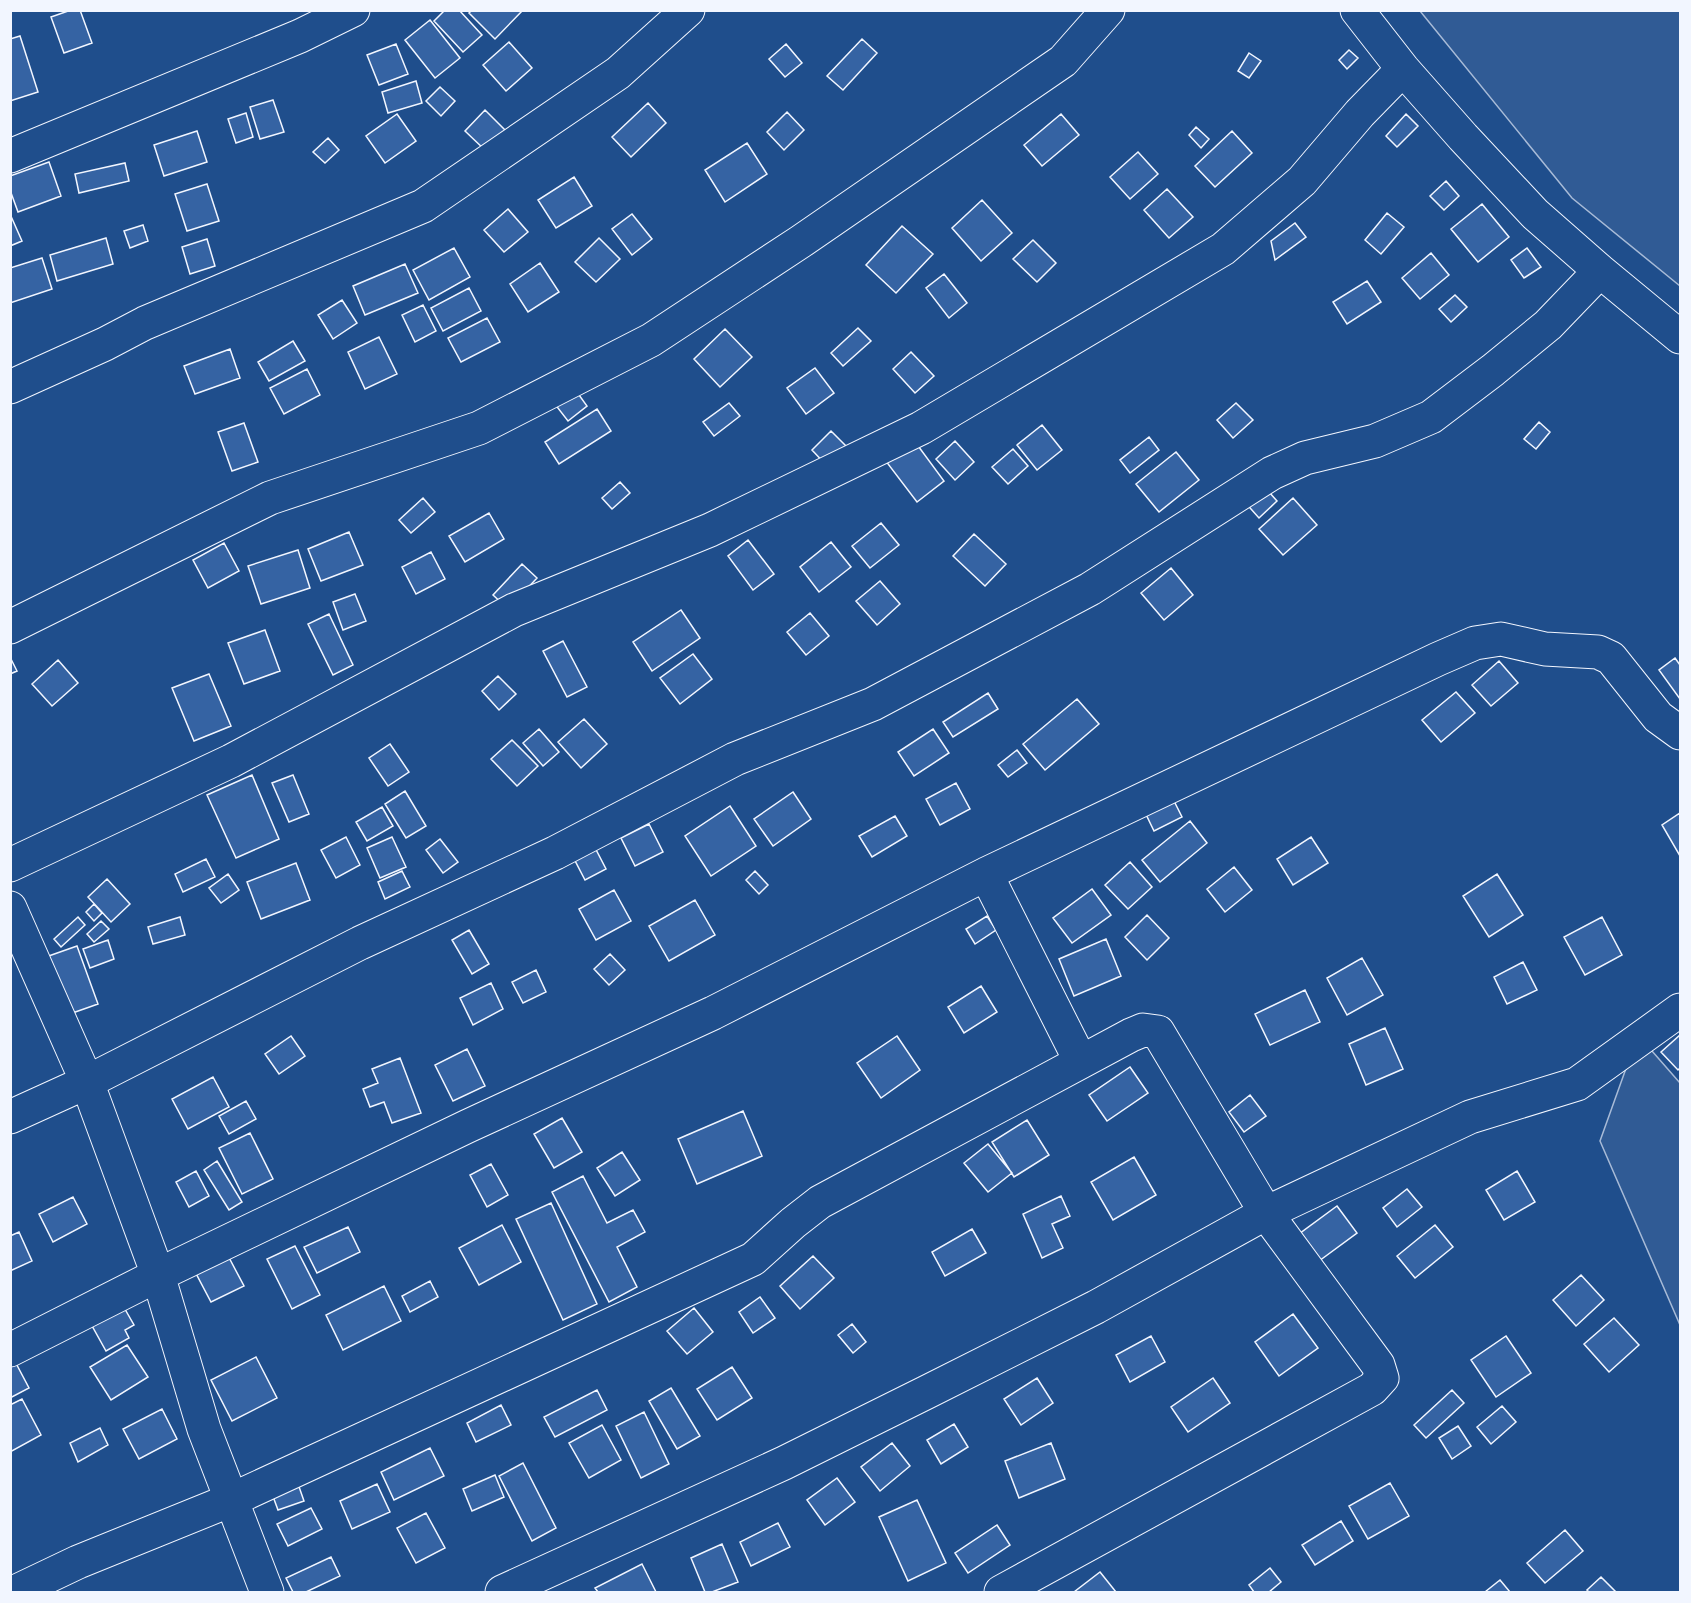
<svg xmlns="http://www.w3.org/2000/svg" width="1691" height="1603" font-family="Montserrat,sans-serif">
<rect width="100%" height="100%" fill="#1f4e8c"/>
<path fill="#305b95" stroke="#a8bbd7" stroke-width="1.5" d="M1420,11H1680V286L1572,198Z
M1638,1035L1680,1083V1325L1600,1141Z"/>
<path fill="#3563a3" stroke="#f2f6ff" stroke-width="1.5" d="M71,10H80L92,43L64,53L51,17Z
M445,10H459L482,35L463,52L434,21Z
M472,10H523L495,39L469,13Z
M430,20L460,58L435,78L405,40Z
M20,36L38,92L10,101V39Z
M862,39L877,53L843,90L827,76Z
M509,42L532,68L506,91L483,65Z
M396,44L408,74L379,85L367,55Z
M786,44L802,63L785,77L769,59Z
M1349,50L1358,58L1347,69L1339,60Z
M1249,53L1261,61L1249,78L1238,71Z
M416,81L422,103L388,113L382,92Z
M440,87L455,101L441,116L426,101Z
M273,100L284,132L260,139L250,107Z
M648,103L666,123L631,157L612,137Z
M485,110L506,131L486,151L465,131Z
M787,112L804,130L784,150L767,132Z
M246,113L253,137L236,143L228,119Z
M397,114L416,141L385,163L366,136Z
M1061,114L1079,135L1042,166L1024,145Z
M1406,114L1418,126L1397,147L1386,136Z
M1196,127L1209,139L1201,148L1189,135Z
M197,131L207,162L164,176L154,145Z
M1232,131L1252,153L1215,187L1195,166Z
M328,138L339,150L325,163L313,152Z
M747,143L767,174L725,202L705,170Z
M1138,152L1158,174L1130,199L1110,177Z
M49,162L61,196L18,212L10,190V176Z
M125,163L129,181L79,193L75,174Z
M574,177L592,206L556,228L538,200Z
M1446,181L1459,196L1444,210L1430,196Z
M207,184L219,221L187,231L175,194Z
M1167,189L1193,217L1169,238L1144,210Z
M982,200L1012,233L981,261L952,228Z
M1482,204L1509,237L1478,262L1451,229Z
M508,209L528,232L504,252L484,230Z
M1387,213L1404,227L1381,254L1365,240Z
M10,214L22,241L10,246Z
M632,214L652,239L632,255L612,229Z
M1295,223L1306,237L1275,260L1271,241Z
M143,225L148,241L130,248L124,231Z
M902,226L933,254L896,293L866,265Z
M106,238L113,264L57,281L50,255Z
M599,238L620,259L596,282L575,262Z
M207,239L215,266L190,274L182,247Z
M1033,240L1056,263L1037,282L1013,259Z
M454,248L470,277L429,300L413,270Z
M1527,248L1541,267L1524,278L1511,260Z
M1431,253L1449,275L1420,299L1402,278Z
M42,258L52,289L10,303V268Z
M540,263L559,292L528,312L510,284Z
M405,264L418,293L365,315L353,286Z
M944,274L967,303L949,318L926,288Z
M1367,281L1381,302L1347,324L1333,302Z
M469,288L481,311L443,331L431,308Z
M1455,295L1467,307L1451,322L1439,309Z
M342,300L357,323L333,339L318,315Z
M423,305L436,331L415,342L402,315Z
M487,318L500,342L461,362L448,338Z
M858,328L871,341L843,366L831,353Z
M725,329L752,357L720,387L694,359Z
M379,337L397,374L365,389L348,352Z
M293,341L305,361L269,381L258,362Z
M230,349L240,378L195,394L184,366Z
M911,352L934,376L915,393L893,369Z
M815,368L834,393L806,414L787,388Z
M307,369L320,395L284,414L270,388Z
M574,388L587,406L568,421L554,403Z
M729,403L740,416L714,436L703,422Z
M1236,403L1253,420L1233,438L1217,420Z
M597,409L611,431L559,464L545,442Z
M1539,422L1550,432L1536,449L1524,439Z
M244,423L258,462L232,471L218,432Z
M1042,425L1062,450L1037,470L1017,445Z
M831,431L847,447L827,466L812,450Z
M1149,437L1159,450L1130,473L1120,460Z
M913,439L944,481L917,502L885,460Z
M955,441L974,462L955,480L936,459Z
M1013,449L1028,466L1008,484L992,467Z
M1176,452L1199,480L1159,512L1136,484Z
M620,482L630,493L612,509L602,498Z
M1261,483L1277,501L1259,518L1243,500Z
M423,498L435,512L411,533L399,520Z
M1293,498L1317,525L1283,555L1259,529Z
M489,513L504,539L465,562L449,536Z
M881,523L899,545L870,568L852,546Z
M349,532L363,565L321,581L308,549Z
M974,534L1006,564L985,586L953,556Z
M748,540L774,574L753,590L728,556Z
M831,542L851,567L819,592L800,567Z
M224,543L239,571L208,588L193,560Z
M298,550L310,588L261,604L248,566Z
M431,552L445,579L416,594L402,567Z
M522,564L537,578L508,609L493,595Z
M1171,568L1193,595L1164,620L1141,593Z
M880,581L900,604L877,625L856,601Z
M355,594L366,621L343,630L333,602Z
M681,610L700,638L652,671L633,642Z
M810,613L829,636L806,655L787,632Z
M329,614L353,665L333,675L308,624Z
M265,630L280,671L244,684L228,643Z
M563,641L587,687L567,697L543,651Z
M693,654L712,679L680,704L660,678Z
M10,657L17,671L10,674Z
M1675,658L1680,665V699L1659,670Z
M58,660L78,683L52,706L32,684Z
M1499,661L1518,683L1491,706L1472,685Z
M209,674L231,726L194,741L172,688Z
M498,676L516,694L499,710L482,691Z
M1456,692L1475,713L1441,742L1422,720Z
M988,693L998,709L953,737L943,722Z
M1077,699L1099,724L1045,770L1023,744Z
M584,719L607,744L581,768L558,742Z
M539,729L559,752L543,766L523,743Z
M933,729L949,753L914,776L898,752Z
M512,740L538,766L517,786L491,759Z
M390,744L409,772L388,786L369,758Z
M1017,750L1027,763L1008,777L998,765Z
M252,775L279,839L236,858L207,795Z
M293,775L309,814L289,822L272,783Z
M956,783L970,809L940,825L926,799Z
M405,791L426,826L406,838L385,804Z
M1169,791L1182,817L1154,831L1141,804Z
M793,792L811,819L773,846L754,819Z
M730,806L756,846L711,876L685,836Z
M382,807L393,826L367,841L356,822Z
M1680,813V856L1662,825Z
M895,816L907,836L872,857L859,836Z
M1190,821L1207,843L1160,882L1142,860Z
M649,824L663,852L635,866L621,838Z
M346,837L360,865L336,878L321,850Z
M392,837L406,867L380,878L367,848Z
M1311,837L1328,863L1293,885L1277,859Z
M440,839L458,862L443,873L426,850Z
M591,840L606,869L585,880L570,851Z
M206,859L215,877L183,892L175,874Z
M1130,862L1152,887L1128,909L1105,885Z
M296,863L310,900L261,919L247,882Z
M1234,867L1252,890L1225,912L1207,889Z
M402,871L410,887L385,899L378,882Z
M755,871L768,885L759,894L746,880Z
M228,874L239,890L221,903L209,888Z
M1497,874L1523,915L1489,937L1463,896Z
M107,879L130,904L111,922L88,897Z
M1092,889L1111,915L1072,943L1053,918Z
M614,890L631,921L596,940L579,909Z
M695,900L715,935L669,961L649,926Z
M94,904L102,913L94,921L86,912Z
M1147,915L1169,938L1147,960L1125,937Z
M987,916L996,930L975,944L966,929Z
M78,917L85,925L61,947L54,939Z
M180,917L185,935L153,944L148,927Z
M1602,917L1622,955L1585,975L1564,937Z
M101,921L109,929L94,942L87,934Z
M469,930L489,964L472,974L452,940Z
M1106,939L1121,976L1074,996L1059,959Z
M108,940L114,959L90,968L83,949Z
M77,946L98,1004L64,1016L43,958Z
M610,954L625,970L609,985L594,969Z
M1362,958L1383,995L1347,1015L1327,978Z
M1523,962L1537,990L1507,1004L1494,977Z
M536,970L546,992L523,1003L512,982Z
M491,983L503,1009L473,1025L460,998Z
M981,986L997,1012L964,1033L948,1007Z
M1305,990L1320,1022L1270,1045L1255,1014Z
M1385,1028L1403,1069L1366,1085L1349,1044Z
M1680,1035V1068L1678,1070L1661,1052Z
M291,1036L305,1056L279,1074L265,1054Z
M897,1036L920,1070L881,1098L857,1063Z
M467,1049L485,1086L453,1101L435,1065Z
M400,1058L421,1113L392,1123L384,1102L370,1107L363,1089L378,1083L372,1069Z
M1130,1067L1148,1093L1107,1121L1089,1095Z
M213,1077L229,1107L188,1129L172,1099Z
M1250,1095L1266,1116L1244,1132L1229,1112Z
M246,1101L256,1119L229,1134L219,1116Z
M743,1111L762,1156L697,1184L678,1139Z
M562,1118L582,1152L554,1168L534,1134Z
M1027,1120L1049,1155L1014,1177L992,1142Z
M250,1133L273,1179L242,1194L219,1148Z
M988,1144L1012,1173L988,1192L964,1163Z
M622,1152L640,1180L615,1196L597,1168Z
M1134,1157L1156,1195L1113,1220L1091,1182Z
M217,1161L242,1202L229,1210L204,1170Z
M491,1164L508,1195L487,1207L470,1175Z
M196,1171L209,1196L189,1207L176,1182Z
M1517,1171L1535,1202L1504,1220L1486,1190Z
M583,1176L607,1223L633,1210L645,1232L617,1247L637,1287L609,1302L552,1192Z
M1407,1189L1422,1207L1397,1227L1383,1208Z
M1061,1196L1070,1216L1052,1224L1063,1248L1042,1258L1023,1214Z
M73,1197L87,1224L53,1242L39,1214Z
M551,1203L597,1304L563,1320L516,1219Z
M1337,1206L1357,1233L1319,1261L1299,1234Z
M502,1225L521,1262L479,1285L459,1248Z
M1435,1225L1453,1247L1415,1278L1397,1256Z
M348,1227L360,1252L317,1273L304,1247Z
M972,1229L986,1253L945,1276L932,1252Z
M19,1232L32,1261L10,1271V1236Z
M295,1246L320,1295L292,1309L267,1259Z
M225,1250L244,1286L211,1302L192,1266Z
M813,1256L834,1278L800,1309L780,1286Z
M1581,1275L1604,1300L1576,1326L1553,1300Z
M430,1281L438,1297L410,1312L402,1296Z
M384,1286L401,1321L343,1350L326,1315Z
M118,1297L134,1325L125,1330L129,1338L106,1351L86,1315Z
M760,1297L775,1318L753,1333L739,1312Z
M694,1308L713,1332L687,1354L667,1331Z
M1293,1314L1318,1348L1279,1376L1255,1342Z
M1614,1318L1639,1345L1609,1372L1584,1344Z
M852,1324L866,1342L853,1353L838,1335Z
M1151,1336L1165,1362L1130,1382L1116,1355Z
M1506,1336L1531,1373L1496,1397L1471,1360Z
M127,1345L148,1377L111,1400L90,1367Z
M10,1352L29,1388L10,1398Z
M256,1357L277,1398L232,1421L211,1380Z
M732,1367L752,1398L717,1420L697,1389Z
M1037,1378L1053,1403L1021,1425L1004,1399Z
M1213,1378L1230,1403L1188,1432L1171,1407Z
M671,1388L700,1436L677,1449L649,1401Z
M597,1390L607,1410L555,1437L544,1417Z
M1452,1390L1464,1403L1426,1438L1414,1425Z
M22,1399L41,1435L10,1452V1405Z
M501,1405L511,1425L476,1442L467,1423Z
M1502,1406L1516,1422L1491,1444L1477,1427Z
M162,1409L177,1439L139,1459L123,1429Z
M644,1412L669,1464L641,1478L616,1426Z
M954,1424L968,1447L941,1464L927,1440Z
M602,1425L621,1460L589,1478L569,1443Z
M1458,1426L1471,1446L1452,1459L1439,1438Z
M100,1428L108,1445L78,1462L70,1443Z
M892,1443L910,1466L880,1491L861,1467Z
M1051,1443L1065,1479L1019,1498L1005,1461Z
M430,1448L444,1476L394,1500L381,1472Z
M523,1463L556,1528L532,1541L499,1476Z
M495,1475L504,1497L472,1511L463,1489Z
M837,1478L855,1502L825,1525L807,1500Z
M297,1481L304,1501L278,1510L271,1491Z
M1390,1483L1409,1516L1368,1539L1349,1506Z
M377,1484L390,1512L352,1529L340,1501Z
M917,1500L946,1563L908,1581L879,1517Z
M311,1508L322,1529L288,1546L277,1524Z
M426,1513L445,1548L416,1563L397,1528Z
M1341,1521L1353,1541L1315,1565L1302,1545Z
M778,1523L790,1547L751,1566L740,1542Z
M997,1525L1010,1545L968,1573L955,1553Z
M1565,1530L1583,1551L1545,1583L1527,1563Z
M722,1544L738,1582L712,1592H705L691,1558Z
M331,1557L340,1576L306,1592H293L286,1578Z
M642,1564L656,1592H598L595,1588Z
M1270,1568L1281,1582L1269,1592H1254L1249,1585Z
M1100,1572L1116,1592H1074Z
M1601,1577L1616,1592H1589L1587,1590Z
M1500,1580L1510,1592H1485Z"/>
<g fill="none" stroke-linecap="round" stroke-linejoin="round">
<defs>
<path id="minor" d="M1357,10L1403,69L1463,137L1535,214L1600,271L1680,337
M10,156L300,36L353,10
M10,387L105,344L145,323L423,206L618,73L688,10
M10,627L270,498L479,428L651,340L800,242L1063,61L1108,10
M10,865L231,761L514,610L710,530L921,428L1223,249L1302,181L1360,113L1403,69
M986,874L1080,1060
M10,908L87,1082L158,1275L204,1429L267,1592
M10,1117L87,1082L360,943L555,853L735,759L873,704L1090,589L1272,473L1305,458L1375,441L1431,417L1493,370L1548,325L1600,271
M10,1350L158,1275L468,1126L713,1013L986,874L1438,659L1475,643L1501,639L1545,649L1598,652L1611,658L1658,717L1680,733
M15,1592L78,1562L231,1500L753,1259L793,1223L820,1202L1131,1035L1143,1030L1158,1032L1266,1213L1378,1365L1382,1378L1372,1389L1001,1592
M502,1592L784,1463L927,1392L1096,1307L1266,1213L1470,1117L1577,1084L1680,1010"/>
</defs>
<use href="#minor" stroke="#f2f6ff" stroke-width="35"/>
<use href="#minor" stroke="#1f4e8c" stroke-width="33"/>
</g>
<rect width="1691" height="1603" fill="none" stroke="#f2f6ff" stroke-width="24"/>
</svg>
